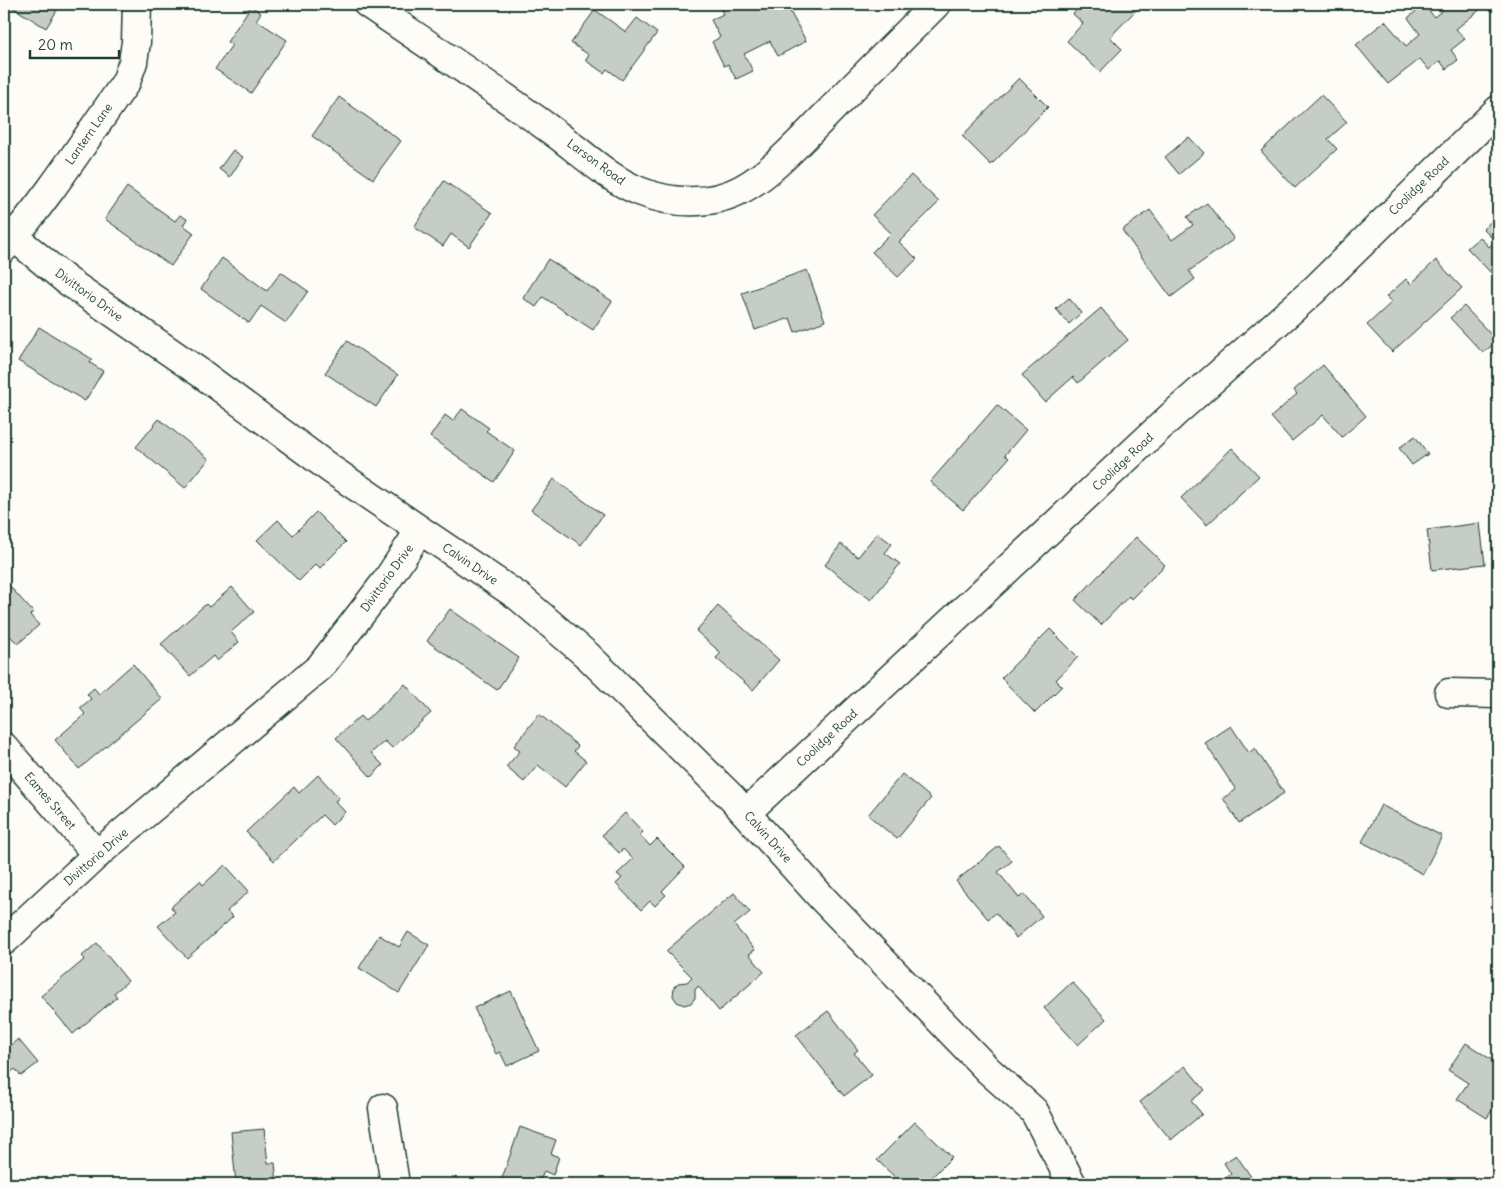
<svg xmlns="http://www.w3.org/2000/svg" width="1502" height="1188" font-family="Delius,sans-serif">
<rect width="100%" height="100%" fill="#fdfcf7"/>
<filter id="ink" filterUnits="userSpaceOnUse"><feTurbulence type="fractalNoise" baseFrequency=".02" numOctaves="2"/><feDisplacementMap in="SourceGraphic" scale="10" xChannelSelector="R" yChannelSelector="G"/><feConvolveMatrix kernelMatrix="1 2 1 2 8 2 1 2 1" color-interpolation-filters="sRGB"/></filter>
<g filter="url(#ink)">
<path fill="#c6cdc7" stroke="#1f3d34" d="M7,4H61L46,28Z
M718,4H753L756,8L765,4H786L806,41L778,56L770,41L744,54L753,71L736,79L728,64L724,66L712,42L720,37L711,20L723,14Z
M1083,4L1141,5L1110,37L1122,49L1100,72L1067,41L1083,23L1073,14Z
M1424,4L1434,17L1448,6L1446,4H1479L1482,8L1456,29L1465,39L1451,50L1458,60L1446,69L1440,61L1429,70L1420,59L1388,84L1356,45L1385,21L1406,46L1420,34L1408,18Z
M251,6L261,13L256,20L287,40L251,93L215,69L232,45L227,42Z
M595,10L626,32L637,18L657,33L622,80L607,69L604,73L585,60L589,55L571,43Z
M1019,78L1048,107L991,165L962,136Z
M1321,95L1347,122L1328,139L1337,149L1295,188L1261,151Z
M339,97L401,141L373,179L312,136Z
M1189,137L1204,153L1179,174L1165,157Z
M233,150L243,157L230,177L219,169Z
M911,175L939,202L899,242L917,259L898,277L872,252L891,233L872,215Z
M444,181L492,213L469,247L451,234L443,246L414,227Z
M127,187L175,221L180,215L187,219L183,225L194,233L171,266L105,219Z
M1207,203L1234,239L1189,271L1195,279L1171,297L1122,230L1150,210L1172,240L1193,225L1187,217Z
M1498,215V266L1491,273L1467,248L1480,237L1489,247L1495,241L1483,229Z
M222,258L267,291L281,272L308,291L286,323L261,306L249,323L201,289Z
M548,259L612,301L593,330L543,297L536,307L523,298Z
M1436,260L1462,288L1392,352L1367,325L1392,302L1386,297L1406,279L1411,284Z
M807,270L825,321L795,332L790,318L755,330L742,293Z
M1069,298L1081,313L1069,324L1056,309Z
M1464,306L1497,341L1483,353L1450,318Z
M1101,308L1128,340L1078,383L1073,377L1045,402L1022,375Z
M39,327L92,359L90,363L103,371L85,401L18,361Z
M347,341L398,375L376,407L325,373Z
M1323,365L1366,416L1342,437L1323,415L1292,441L1271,417L1297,394L1294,390Z
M997,405L1026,430L1005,455L1009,458L963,510L930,482Z
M462,409L489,428L486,431L515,451L494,482L430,437L445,415L453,421Z
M159,419L209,459L185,488L136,447Z
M1415,436L1428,454L1412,465L1399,448Z
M1232,448L1259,476L1207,525L1181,498Z
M554,479L603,515L581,545L531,510Z
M316,512L346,542L320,568L316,564L299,581L257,540L278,520L293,535Z
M1480,523L1485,564L1432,570L1427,530Z
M877,533L892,544L885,553L900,564L871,600L825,565L841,544L858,557Z
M1136,537L1165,565L1131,599L1129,596L1101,625L1075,600Z
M4,580L33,612L30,615L39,625L18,644L6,632L4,634Z
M232,587L254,612L231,632L239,642L217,661L213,656L190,676L161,644L206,604L209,607Z
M718,606L779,660L753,690L716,658L721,653L696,631Z
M450,609L519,658L497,690L427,641Z
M1050,629L1078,657L1056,680L1062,686L1035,713L1001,678Z
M133,664L162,699L79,769L55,740L85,714L80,708L91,699L87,694L94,688L99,694Z
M405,684L431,713L392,748L385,741L371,753L383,765L371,777L336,738L360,716L365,721Z
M539,714L578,746L574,751L586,761L565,787L538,765L524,782L506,767L520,751L514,746Z
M1231,726L1249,753L1255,748L1284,793L1239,823L1223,798L1236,790L1205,743Z
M902,774L931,798L897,839L868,815Z
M318,775L339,798L335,801L345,812L332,825L322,815L274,861L246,832L294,787L299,793Z
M1381,805L1442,836L1423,874L1362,842Z
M625,813L643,832L640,835L650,846L657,839L685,867L662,891L666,895L655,906L650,901L641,910L616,884L622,878L617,874L633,859L623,849L619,853L602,835Z
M999,846L1012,861L998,872L1019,898L1024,894L1042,916L1016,938L996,913L988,919L956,881Z
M225,865L249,891L227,911L233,917L187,958L158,926L175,912L171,907L200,881L203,885Z
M734,893L750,912L734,925L755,950L749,954L764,972L719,1011L698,986L695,990V998L691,1003L684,1005L677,1002L673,996L674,987L678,983L687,982L692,977L666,951Z
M408,932L429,945L399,993L359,968L379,935L399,947Z
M97,943L128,981L114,993L117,997L73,1034L41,996L85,959L82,956Z
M1072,982L1106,1019L1078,1045L1044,1008Z
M511,991L539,1051L507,1066L500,1052L496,1054L474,1008Z
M828,1011L858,1050L854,1053L872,1075L844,1096L796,1035Z
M18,1039L38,1063L21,1076L15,1069L4,1078V1051Z
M1466,1043L1498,1064V1101L1487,1118L1457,1099L1468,1083L1448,1070Z
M1185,1066L1205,1090L1191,1101L1202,1114L1171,1140L1140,1102Z
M915,1122L952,1157L925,1184H902L877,1160Z
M520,1127L556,1140L551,1154L559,1157L553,1175L544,1171L539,1184H500Z
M264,1129L268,1163H275L277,1184H236L231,1132Z
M1236,1155L1256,1184H1217L1231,1174L1224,1163Z"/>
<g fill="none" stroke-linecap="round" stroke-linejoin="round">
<defs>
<path id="minor" d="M368,4C430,46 492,87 552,131C580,151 607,178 639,191C671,204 711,206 742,189C771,174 803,138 827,114C863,77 899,41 936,4
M4,248C49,197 86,138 126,82L133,62L136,42L137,4
M420,530L519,597L588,656L731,797L823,899L988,1070L1034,1111L1072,1184
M1449,693L1498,694
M4,747L97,855
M746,813L1176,412L1313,291L1498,110
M4,941L101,851L320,667L387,580L420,530L332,470L202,374L66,280L14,237
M383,1108L395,1184"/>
</defs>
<use href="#minor" stroke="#1f3d34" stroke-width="31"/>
<use href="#minor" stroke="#fdfcf7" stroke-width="28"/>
</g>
</g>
<g text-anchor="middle" stroke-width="5" stroke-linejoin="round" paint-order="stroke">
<g font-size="12" fill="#1f3d34" stroke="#fdfcf7">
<text transform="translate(89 134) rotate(-55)" y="4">Lantern Lane</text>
<text transform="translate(596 162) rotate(36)" y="4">Larson Road</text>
<text transform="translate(1419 186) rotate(-44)" y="4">Coolidge Road</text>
<text transform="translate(89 295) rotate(36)" y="4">Divittorio Drive</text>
<text transform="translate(1123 462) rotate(-43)" y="4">Coolidge Road</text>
<text transform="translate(470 564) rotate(34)" y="4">Calvin Drive</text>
<text transform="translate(387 578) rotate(-54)" y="4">Divittorio Drive</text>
<text transform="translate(827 738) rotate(-43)" y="4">Coolidge Road</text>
<text transform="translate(50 801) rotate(49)" y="4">Eames Street</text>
<text transform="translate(768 837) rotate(48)" y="4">Calvin Drive</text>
<text transform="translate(96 857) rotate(-41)" y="4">Divittorio Drive</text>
</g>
</g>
<rect width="1502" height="1188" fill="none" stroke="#fdfcf7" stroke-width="20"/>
<rect x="10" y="10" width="1482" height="1168" fill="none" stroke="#1f3d34" stroke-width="2" filter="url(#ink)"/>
<path d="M30 50v8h89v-8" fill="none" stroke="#1f3d34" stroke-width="2.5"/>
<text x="38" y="50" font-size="15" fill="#1f3d34" stroke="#fdfcf7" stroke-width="4" paint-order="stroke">20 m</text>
</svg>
